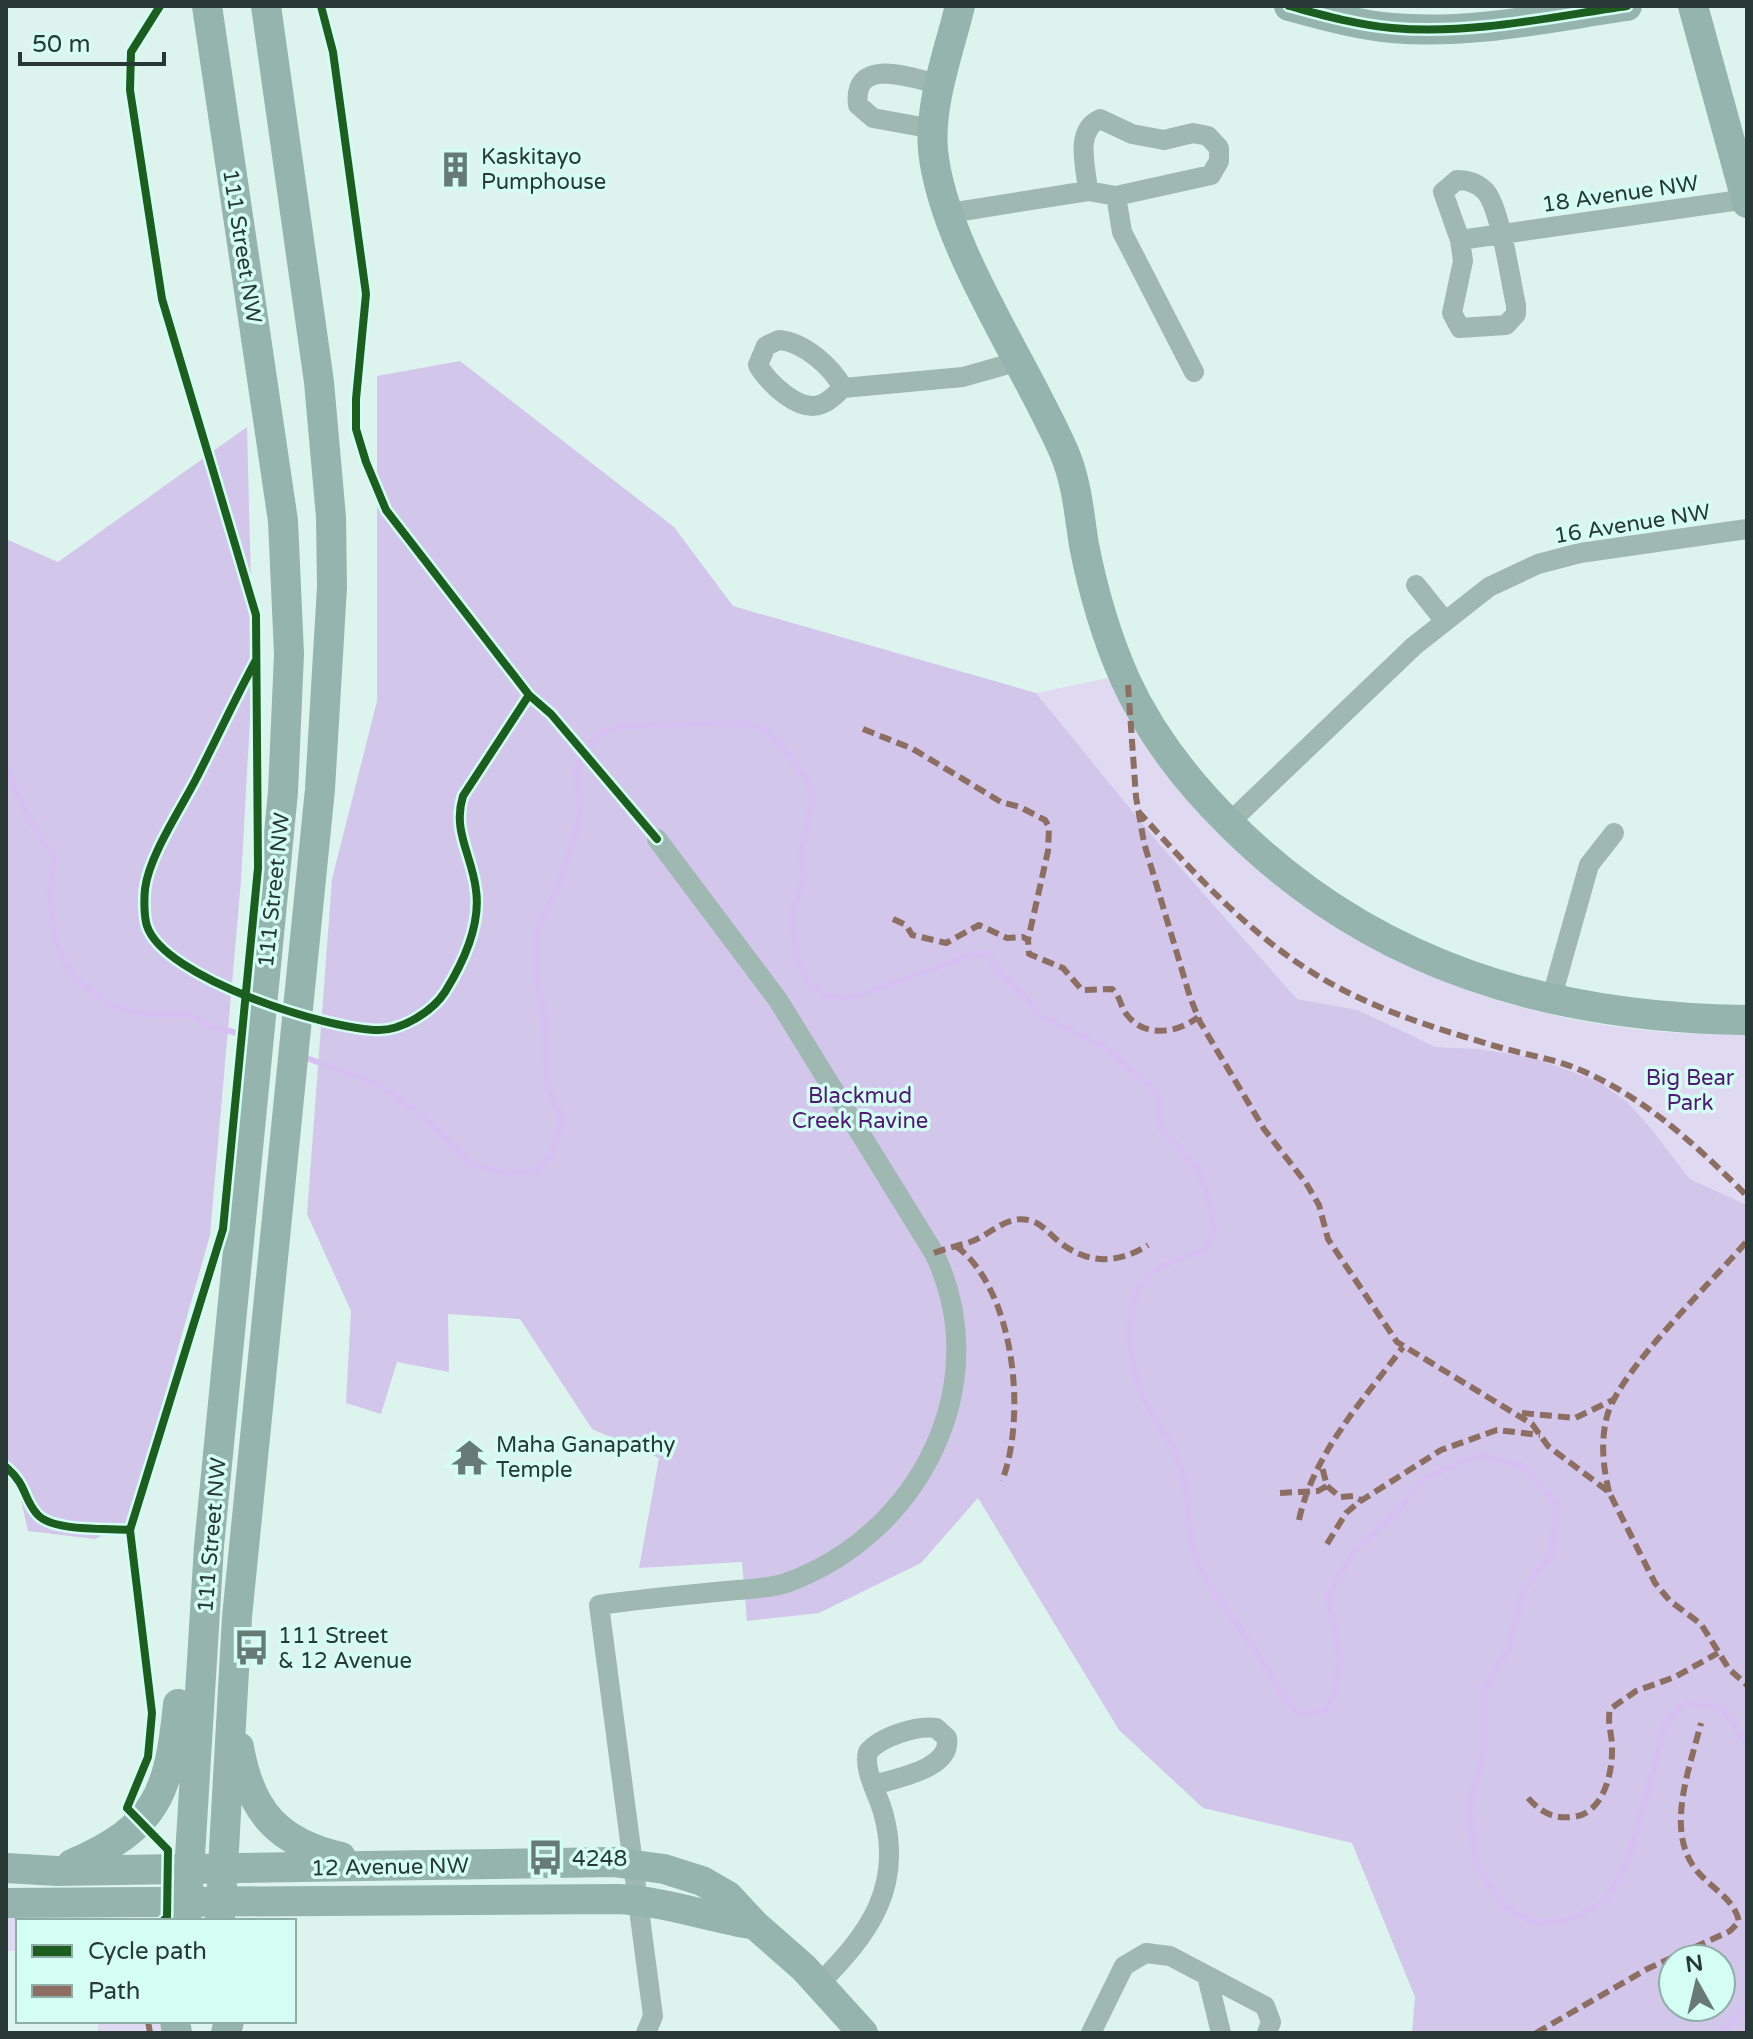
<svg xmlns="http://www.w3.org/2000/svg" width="1753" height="2039" font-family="'Varela Round',sans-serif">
<rect width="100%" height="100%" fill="#ddf4ee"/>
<path fill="#dfdaf2" d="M1108,678C1225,918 1486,1041 1747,1034V1205L1690,1179L1649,1126L1535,1058L1480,1049L1436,1047L1358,1010L1297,999L1156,840L1036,693Z
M6,1915L47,1921H18V1951H6Z
M98,2021H162L164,2033H98Z"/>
<path fill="#d2c6eb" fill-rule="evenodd" d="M460,361L674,527L733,606L1036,693L1156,840L1297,999L1358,1010L1436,1047L1480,1049L1535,1058L1599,1082L1627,1102L1649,1126L1690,1179L1747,1205V2033H1412L1415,1997L1352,1843L1203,1808L1119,1730L978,1498L921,1563L819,1613L747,1621L742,1562L639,1568L659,1458L592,1429L520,1319L448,1314L449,1372L397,1362L381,1414L346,1403L351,1311L307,1214L332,879L377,701V376ZM1673,1959H1721V2007H1673Z
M247,427L253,665L241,881L210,1235L129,1522L95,1539L28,1531L18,1487L6,1477V539L58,562Z"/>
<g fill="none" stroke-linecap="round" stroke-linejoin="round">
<path stroke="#d6c0f2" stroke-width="6" d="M6,768L30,820L54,855L50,893L54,937L72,976L111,1005L144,1014H188L213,1027L249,1036
M301,1056L378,1084L422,1116L473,1165L505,1173L537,1171L552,1153L562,1123L561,1114L547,1088L545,1019L537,981L536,932L559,885L575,835L580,814L577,769L594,740L605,730L628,726L739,723L761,728L777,740L805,776L813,795L802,851L803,881L792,915L796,956L810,985L829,997L852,998L971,955L989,954L998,972L1019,989L1038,1014L1109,1049L1158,1094L1161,1129L1198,1168L1210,1203L1214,1231L1205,1250C1188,1256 1169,1261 1154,1271C1118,1297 1128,1368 1146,1402C1158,1426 1174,1445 1182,1472C1190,1494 1186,1521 1192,1544C1201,1583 1234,1615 1254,1648C1270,1674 1277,1690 1298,1714L1326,1711C1348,1669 1337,1640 1328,1596L1355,1550L1396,1513L1424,1478L1480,1455L1523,1466L1557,1503L1551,1557L1524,1588L1508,1649L1483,1693V1755L1469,1807L1476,1864L1505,1907L1535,1923L1570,1920L1605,1902L1629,1859L1666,1722L1685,1703L1722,1708L1747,1744
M1721,2033L1747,2004"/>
<path stroke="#9fb8b2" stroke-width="20" d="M933,129L873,118L858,105C852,55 913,78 941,85
M1457,180C1468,180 1478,183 1486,192C1501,211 1510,279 1516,305V314L1506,325L1460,328L1452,313L1463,261L1460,240L1443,192Z
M1088,191C1086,166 1074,131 1100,119L1132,134L1164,140L1193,133L1208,136L1219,148V161L1211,175L1116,196
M950,213L1088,191L1116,196L1122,232L1194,372
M1460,240L1747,199
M779,340C804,342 832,367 843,388C837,393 830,401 822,404C800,414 767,382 758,365L766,346Z
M843,388L963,377L1019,361
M1416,585L1444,620
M1229,823L1414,646L1489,587L1538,564L1580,553L1747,529
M1551,1000L1589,865L1614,833
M1207,1976L1221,2033
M819,1984C869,1934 904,1887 883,1812C878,1794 863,1770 868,1752C880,1737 917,1725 936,1728L947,1738C952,1769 896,1778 874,1785
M646,2033L653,2016L599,1605C641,1599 684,1595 726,1591C746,1589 768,1589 786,1583C920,1535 997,1383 934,1253L778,1000L657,839
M1091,2033L1124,1966L1146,1953L1170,1956L1265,2006L1271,2022L1267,2033"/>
<path stroke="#95b4ad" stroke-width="30" d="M960,6C949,51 929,104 933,150C942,244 1026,364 1064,452C1077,482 1079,514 1084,545C1093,591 1106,636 1125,679C1150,734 1189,784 1232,826C1374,967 1552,1018 1747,1020
M1289,6C1323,15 1357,25 1392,28C1471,35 1550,17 1627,6
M1693,6L1747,203
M239,1747C250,1811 278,1843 341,1857
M72,1864C157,1827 169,1794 178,1704
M6,1868L57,1871L613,1862L664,1869L702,1881L728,1896L755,1925L804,1968L863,2033
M6,1903L618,1899C668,1902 707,1917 755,1925
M186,1921L209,1546L283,792L289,654L283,521L207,6
M220,1921L237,1617L320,789L332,587L331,517L319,382L266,6
M175,2021L177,2033
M226,2033L229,2021"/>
<path stroke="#8d6e63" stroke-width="6" stroke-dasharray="12 6" stroke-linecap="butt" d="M1128,685L1136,797L1144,843L1190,997L1200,1022L1264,1129L1306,1183L1319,1205L1328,1239L1397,1342L1532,1424L1548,1446L1609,1492L1655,1583L1670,1601L1701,1624L1729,1669L1747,1685
M863,729L913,749L1001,802L1020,807L1045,820L1049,827L1048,851L1028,940
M1138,811C1199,879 1261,948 1343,990C1394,1016 1447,1032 1502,1048C1527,1055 1555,1059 1578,1069C1645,1097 1697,1146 1747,1196
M893,919L906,925L912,935L946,943L979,925L1007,938L1023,937L1028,940L1029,954L1063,968L1082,990L1112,989C1121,996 1120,1008 1128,1016C1145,1038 1179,1033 1198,1017
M956,1246C1015,1290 1027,1416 1002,1481
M934,1253C946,1248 958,1246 970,1242C991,1235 1007,1213 1032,1221C1044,1225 1052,1237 1062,1244C1090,1265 1120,1263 1148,1245
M1522,1413L1575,1418L1613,1400
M1327,1486L1340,1497L1353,1496L1361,1500
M1609,1492C1603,1467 1600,1439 1608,1413C1623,1367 1712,1282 1747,1241
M1280,1493L1318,1491L1327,1486L1321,1463
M1299,1520C1313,1454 1364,1399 1403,1347
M1327,1544L1346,1513L1359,1502L1441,1450L1497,1430L1540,1435
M1528,1798C1541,1812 1552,1819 1572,1817C1603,1815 1613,1773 1612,1747C1612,1733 1607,1724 1610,1709L1636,1691L1675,1677L1718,1653
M148,2021L150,2033
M1536,2033L1647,1969L1730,1931L1739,1922C1735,1899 1711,1888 1697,1871C1664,1831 1690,1768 1701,1723"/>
<defs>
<path id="cycleway" d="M160,6L131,52L130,90L162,299L256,615L258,868L223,1229L130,1530L152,1713L148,1757L127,1808L168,1850L167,1917L163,1921
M1289,6C1323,15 1357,25 1392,28C1471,35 1550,17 1627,6
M256,660C235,699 216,740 196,779C180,810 149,856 145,889C144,899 144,917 147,926C164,978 328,1030 379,1030C402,1030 432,1012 445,992C463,963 481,925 476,890C472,855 452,831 463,796L529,695L386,510L366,462L356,429V399L366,294L333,52L321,6
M529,695L551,714L657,839
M6,1467C27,1485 23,1498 37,1514C52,1532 107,1528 130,1530"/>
</defs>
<use href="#cycleway" stroke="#d4fdf3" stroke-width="13"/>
<use href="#cycleway" stroke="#1b5e20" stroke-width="8"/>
</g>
<defs>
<symbol id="building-bare" viewBox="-9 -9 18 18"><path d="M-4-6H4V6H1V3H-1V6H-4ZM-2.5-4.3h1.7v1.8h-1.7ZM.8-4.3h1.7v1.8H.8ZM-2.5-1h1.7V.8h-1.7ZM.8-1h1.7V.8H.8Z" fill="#677a75" stroke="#d4fdf3" stroke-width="2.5" paint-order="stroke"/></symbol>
<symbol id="temple-bare" viewBox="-9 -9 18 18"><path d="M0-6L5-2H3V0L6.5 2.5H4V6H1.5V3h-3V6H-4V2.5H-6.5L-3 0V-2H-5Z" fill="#677a75" stroke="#d4fdf3" stroke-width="2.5" paint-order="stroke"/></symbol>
<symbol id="bus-bare" viewBox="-9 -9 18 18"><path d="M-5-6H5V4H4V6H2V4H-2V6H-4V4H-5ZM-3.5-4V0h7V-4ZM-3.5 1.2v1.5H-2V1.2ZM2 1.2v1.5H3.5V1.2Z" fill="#677a75" stroke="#d4fdf3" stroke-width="2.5" paint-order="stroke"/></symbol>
</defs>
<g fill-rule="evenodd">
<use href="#building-bare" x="430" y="144" width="51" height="51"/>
<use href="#temple-bare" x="444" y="1432" width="51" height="51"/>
<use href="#bus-bare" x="226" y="1622" width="51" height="51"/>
<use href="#bus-bare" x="520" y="1832" width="51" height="51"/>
</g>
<g text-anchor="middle" stroke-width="7" stroke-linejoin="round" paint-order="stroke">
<g font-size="22" fill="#283834" stroke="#d4fdf3" text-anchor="start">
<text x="481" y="164">Kaskitayo<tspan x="481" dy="25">Pumphouse</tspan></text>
<text x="496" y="1452">Maha Ganapathy<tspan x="496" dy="25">Temple</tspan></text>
<text x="278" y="1643">111 Street<tspan x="278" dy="25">&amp; 12 Avenue</tspan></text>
<text x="572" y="1866">4248</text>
</g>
<g font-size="22" fill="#283834" stroke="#d4fdf3">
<text transform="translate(1620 193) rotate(-8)" y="8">18 Avenue NW</text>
<text transform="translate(243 246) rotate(81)" y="8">111 Street NW</text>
<text transform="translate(1632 523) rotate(-9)" y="8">16 Avenue NW</text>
<text transform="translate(273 890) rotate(-84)" y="8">111 Street NW</text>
<text transform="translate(211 1535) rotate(-85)" y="8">111 Street NW</text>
<text transform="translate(390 1866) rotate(-1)" y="8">12 Avenue NW</text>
</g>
<g font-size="22" fill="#501a70" stroke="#d4fdf3">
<text x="1690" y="1085">Big Bear<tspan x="1690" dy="25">Park</tspan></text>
<text x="860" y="1103">Blackmud<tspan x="860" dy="25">Creek Ravine</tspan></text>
</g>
</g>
<rect width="1753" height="2039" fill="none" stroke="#283834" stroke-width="16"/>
<rect x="16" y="1919" width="280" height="104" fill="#d4fdf3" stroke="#8faea7" stroke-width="2"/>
<rect x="32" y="1945" width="40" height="12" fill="#1b5e20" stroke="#8faea7" stroke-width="2"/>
<text x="88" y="1959" font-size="24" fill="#283834">Cycle path</text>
<rect x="32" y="1985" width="40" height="12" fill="#8d6e63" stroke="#8faea7" stroke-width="2"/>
<text x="88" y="1999" font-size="24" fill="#283834">Path</text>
<g transform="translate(1697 1983) rotate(352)"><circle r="38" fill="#d4fdf3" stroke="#8faea7" stroke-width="2"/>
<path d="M0-6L14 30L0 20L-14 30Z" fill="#677a75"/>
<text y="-12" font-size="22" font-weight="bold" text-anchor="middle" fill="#283834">N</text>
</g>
<path d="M20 52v12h144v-12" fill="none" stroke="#283834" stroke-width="4"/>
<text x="32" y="52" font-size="24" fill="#283834" stroke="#d4fdf3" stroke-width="6" paint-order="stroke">50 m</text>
</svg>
